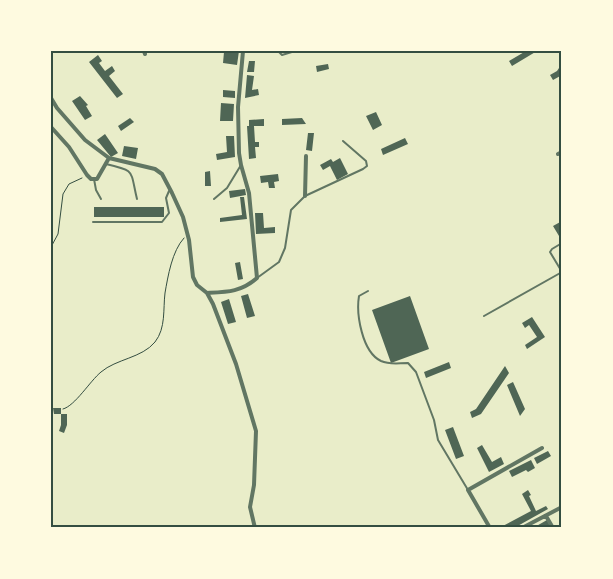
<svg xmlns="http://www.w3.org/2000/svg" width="613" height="579" font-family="'Open Sans',sans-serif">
<rect width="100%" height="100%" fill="#e9edc9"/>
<path fill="#4f6655" d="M233,51H239L237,65L223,63L224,52L233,53Z
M526,51H537L512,66L509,61Z
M98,55L102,61L99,63L105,71L112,66L115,71L109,76L123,94L117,98L89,62Z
M249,61H255L254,72H247Z
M328,64L329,69L317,72L316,66Z
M559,68H562V75L553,80L550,75L557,71Z
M247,75L254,76L252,90L258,89L259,95L245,98Z
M223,90L235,91V98L223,97Z
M80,96L88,105L86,106L92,116L85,120L72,101Z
M221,103L234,104L233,121H220Z
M376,112L382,125L373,130L366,116Z
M130,118L134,122L121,131L118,126Z
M302,118L306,124L282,125V119Z
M264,119V126H254L255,142H259V147H255L256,158L249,159L247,126H249V120Z
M308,133H314L312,151L306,150Z
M105,134L118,153L111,157L97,140Z
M226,136H234L235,157L217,160L216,154L227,152Z
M405,138L408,144L383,155L381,149Z
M124,146L138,148L136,159L122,156Z
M340,158L348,174L337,180L330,166L323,170L320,165L331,159L333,162Z
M210,171L211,186H205V172Z
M278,174L279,181L274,182L275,188H269L268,182L261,183L260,176Z
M245,189L246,195L230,198L229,191Z
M240,197H244L247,219L220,222V218L242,215Z
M94,207H164V217H94Z
M255,213H263L264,228L275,227V233L256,234Z
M562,221V241L553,226Z
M240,262L243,279L238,280L235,263Z
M248,294L255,316L247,318L241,296Z
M410,296L429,349L391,363L372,310Z
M229,299L236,322L228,324L221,302Z
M532,317L545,337L527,349L525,345L537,337L529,325L525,328L522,323Z
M449,362L451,368L426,378L424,372Z
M505,366L509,373L481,414L472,418L470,412L476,409Z
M513,382L525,409L520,416L507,385Z
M53,408H61V414H67V425L64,433L59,431L61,425V414H54Z
M453,427L464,456L456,459L445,430Z
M482,445L492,462L501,457L504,464L489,472L477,448Z
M548,451L551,456L537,464L534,458Z
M531,460L535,468L528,472L526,470L512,477L509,471Z
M528,490L531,495L529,496L536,511L546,506L548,509L514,528H499L531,511L522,494Z
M547,520L551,528H533Z"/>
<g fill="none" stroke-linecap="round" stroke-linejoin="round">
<path stroke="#344e41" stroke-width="1" d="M51,247L58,234L63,194L69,184L82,178
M63,409C75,406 90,381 101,372C116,359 142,358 155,342C166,328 163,309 165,293C168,276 172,251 184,238"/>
<path stroke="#617663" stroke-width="2" d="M278,51L282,55L295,51
M106,164C136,171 130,170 137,199
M94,179L96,190L101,199
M214,199L227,188L241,165
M93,222H162L169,213L166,198L169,191
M257,278L279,262L285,248L291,210L305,196L363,169L367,166L366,161L343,141
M368,291L359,296C356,314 362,352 381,361C390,365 398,363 408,363L416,372L434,420L438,440L468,490
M484,316L562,272L550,252L552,249L562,243"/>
<path stroke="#617663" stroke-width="4" d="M144,51L145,54
M51,98L57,108L85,140L109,158L155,169L162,174L172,193L183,217L189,240L193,277L197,285L207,293L213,304L236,364L256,431L254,485L250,507L255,528
M51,127L69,147L87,175L91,179H97L109,158
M558,154L562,152
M305,196L306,156
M207,293C227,292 241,292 257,278L249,193L241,165L239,153L238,107L243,51
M546,516L553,528
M490,528L468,490L542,448
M522,528L562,507"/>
</g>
<rect width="613" height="579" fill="none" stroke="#fefae0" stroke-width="105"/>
<rect x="52" y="52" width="508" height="474" fill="none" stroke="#344e41" stroke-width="2"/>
</svg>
